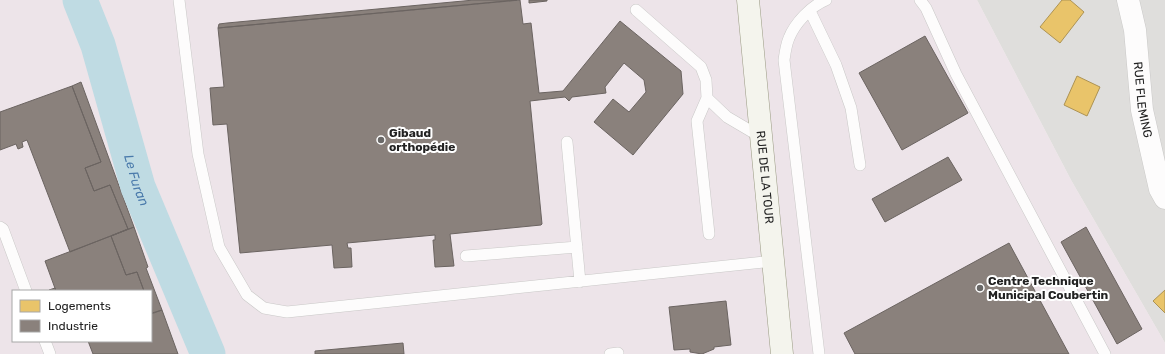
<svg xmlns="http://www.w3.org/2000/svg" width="1165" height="354" font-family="Rubik,sans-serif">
<rect width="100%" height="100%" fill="#f0eeeb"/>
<path fill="#dfdedc" d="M977,0H1165V343L1071,180Z"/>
<path fill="#ede4e9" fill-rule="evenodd" d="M0,0H977L1071,180L1165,343V354H0ZM13,291H151V341H13Z"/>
<path fill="#e9c46a" stroke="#ad9354" d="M1062,0H1070L1084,12L1060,43L1040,27Z
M1077,76L1100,87L1087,116L1064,105Z
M1165,290V313L1153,301Z"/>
<path fill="#8a817c" stroke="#6b6461" d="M474,0H517L218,28L219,24L227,23Z
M520,0L523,24L531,23L539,93L563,91L620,21L681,71L683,94L633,155L594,122L613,99L629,112L646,92L644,80L624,63L605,87L606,93L572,97L569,101L565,97L530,101L542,224L541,225L450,234L454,266L435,267L433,240H435V235L347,243L348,248H351L352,267L334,268L332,245L240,253L227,124L213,125L210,88L224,87L218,28Z
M529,0H547V1L529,3Z
M925,36L968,113L902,150L859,73Z
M81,82L134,227L111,236L128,229L110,185L94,191L85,168L101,162L72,86Z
M72,86L101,162L85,168L94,191L110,185L128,229L70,252L27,140L22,142L23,147L18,149L16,144L0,150V112Z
M948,157L962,180L885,222L872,199Z
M134,227L148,267L146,268L162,310L152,313L151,291H144L137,272L126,275L111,236Z
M1086,227L1142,329L1117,344L1061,242Z
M111,236L126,275L137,272L144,291H56L45,261Z
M1009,243L1069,354H855L844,333Z
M55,288L56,291H50L49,290Z
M726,301L731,345L714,347V349L702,354L690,352V349L674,350L669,307Z
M162,310L178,354H93L88,341H151V314Z
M403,343L404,354H315V351Z"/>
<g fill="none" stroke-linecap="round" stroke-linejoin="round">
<path stroke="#bfdbe3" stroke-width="35" id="s1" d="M80,0L98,45L138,187L208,354"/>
<defs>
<path id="lane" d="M179,0L198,154L219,247L247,295L264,308L287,312L773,261
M920,0L926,8L956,74L1105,354
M636,10L701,67L706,80L707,98L727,117L761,137
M810,11L836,65L851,108L860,165
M707,98L697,121L709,234
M567,142L580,282
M0,227L3,229L26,291
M466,256L577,247
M45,341L50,354
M610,354L618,353
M819,354L784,60C785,53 786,45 789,38C795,23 811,6 826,0"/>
<g id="street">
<path id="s2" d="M1128,0L1135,30L1142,110L1160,189L1165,198"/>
</g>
<g id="secondary">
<path id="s3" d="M748,0L782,354"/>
</g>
</defs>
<use href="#lane" stroke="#c9c8c7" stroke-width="12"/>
<use href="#street" stroke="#c9c8c7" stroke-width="23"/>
<use href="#secondary" stroke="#999a82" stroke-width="23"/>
<use href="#lane" stroke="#fdfcfc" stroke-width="11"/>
<use href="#street" stroke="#fdfcfc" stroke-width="22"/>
<use href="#secondary" stroke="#f4f4ed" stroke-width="22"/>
</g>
<g fill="#6a6968" stroke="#fff" stroke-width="1.5">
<circle cx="381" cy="140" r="4"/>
<circle cx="980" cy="288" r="4"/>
</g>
<g text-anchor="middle" stroke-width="4" stroke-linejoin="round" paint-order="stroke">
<g font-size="12" fill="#222" stroke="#fff">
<text dy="4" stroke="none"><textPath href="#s2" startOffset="101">RUE FLEMING</textPath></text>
<text dy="4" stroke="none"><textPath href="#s3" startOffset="178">RUE DE LA TOUR</textPath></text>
</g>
<g font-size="12" font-weight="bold" fill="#222" stroke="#fff" text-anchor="start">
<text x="389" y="137">Gibaud<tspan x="389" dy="14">orthopédie</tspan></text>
<text x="988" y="285">Centre Technique<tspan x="988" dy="14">Municipal Coubertin</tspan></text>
</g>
<g font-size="13" font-style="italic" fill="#4a7aab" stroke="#fff">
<text dy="5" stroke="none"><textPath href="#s1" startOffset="189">Le Furan</textPath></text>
</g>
</g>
<rect x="12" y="290" width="140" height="52" fill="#ffffff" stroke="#a7a7a7"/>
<rect x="20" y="300" width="20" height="12" fill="#e9c46a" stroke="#a7a7a7"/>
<text x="48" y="310" font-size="12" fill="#222222">Logements</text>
<rect x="20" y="320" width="20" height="12" fill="#8a817c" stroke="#a7a7a7"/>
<text x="48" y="330" font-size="12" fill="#222222">Industrie</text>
</svg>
